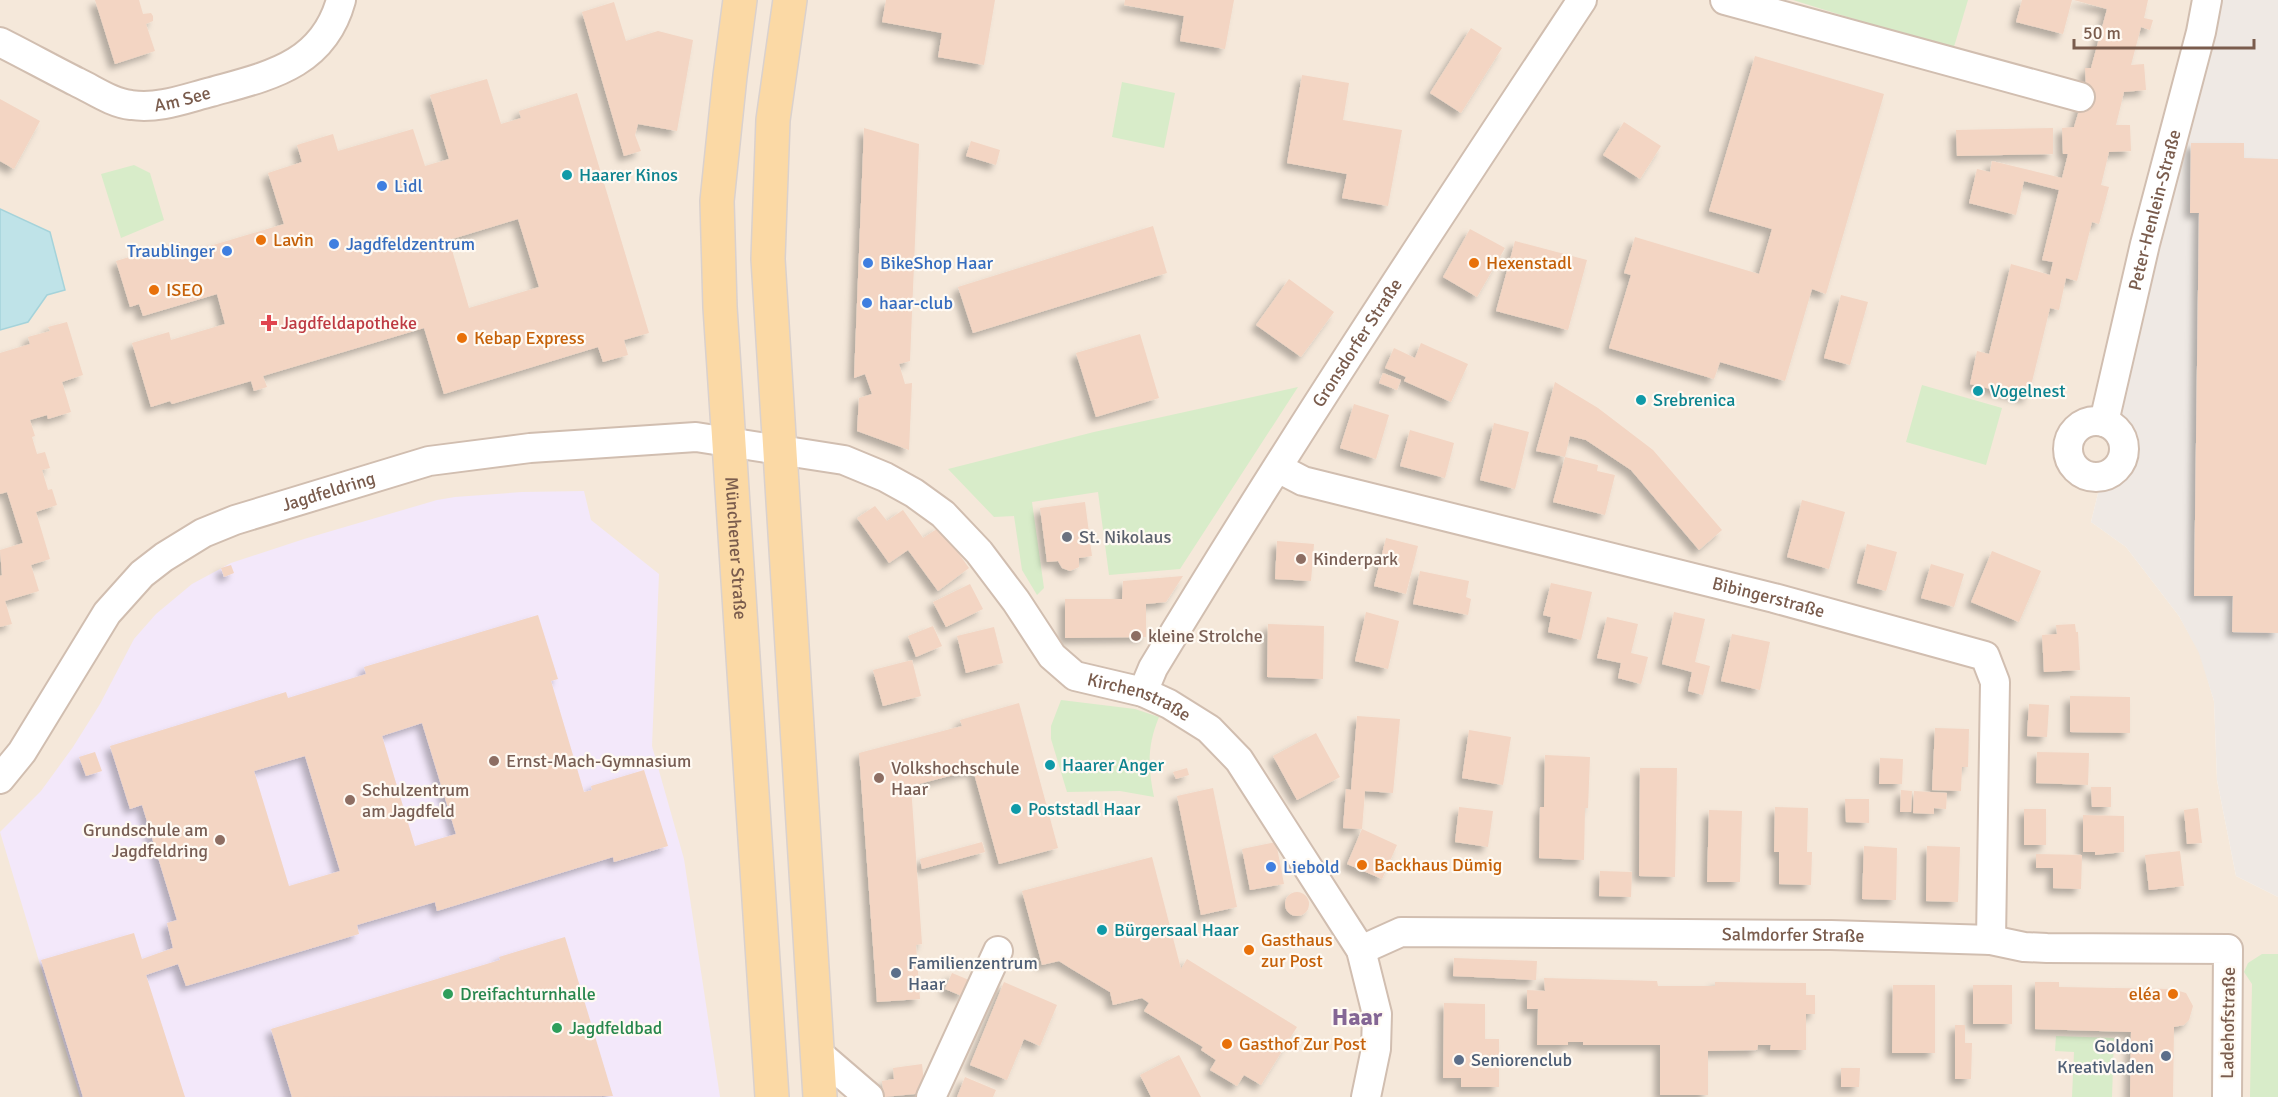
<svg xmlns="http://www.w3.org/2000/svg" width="2278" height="1097" font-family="Signika,sans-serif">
<defs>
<filter id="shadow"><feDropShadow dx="-5.5" dy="5.5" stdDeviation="3" flood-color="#0004"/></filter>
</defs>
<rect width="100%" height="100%" fill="#fdf6ec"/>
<path fill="#f5e8da" d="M0,0H2219L2091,522L2126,547L2179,616L2200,653L2214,701L2217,780L2236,876L2278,897V1097H0Z"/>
<path fill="#efe9e4" d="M2219,0H2278V897L2236,876L2217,780L2214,701L2199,653L2179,616L2126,547L2091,522Z"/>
<path fill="#f3e8fa" d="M584,491L591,520L659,574L652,746L684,859L720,1097H80L0,832L41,791L73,747L100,704L134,639L156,614L192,584L231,563L304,539L437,500L455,497L522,492Z"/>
<path fill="#d8ecc9" d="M1793,0H1968L1953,50Z
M1122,82L1175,93L1164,148L1112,137Z
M134,165L150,173L164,220L121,238L101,174Z
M1922,385L2002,408L1986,465L1906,442Z
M1298,387L1180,569L1109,575L1098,492L1032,502L1044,588L1037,595L1022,570L1014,516L994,517L948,469L1094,432Z
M1061,700L1135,709L1159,717C1147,746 1148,767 1154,797L1120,791L1067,792L1051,739V726Z
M2262,954H2278V1097H2250L2252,984L2244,972L2248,963Z
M2056,1036L2114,1038L2112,1097H2072L2074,1052L2055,1051Z"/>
<path fill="#bfe3e8" stroke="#a5d3da" stroke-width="1.5" d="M0,209L50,232L65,290L47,295L28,322L0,330Z"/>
<path fill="#f3d5c3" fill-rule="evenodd" filter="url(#shadow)" d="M95,0H139L143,14L151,13L153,16V21L146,24L155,51L115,64Z
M886,0H995L984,65L938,57L942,33L882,22Z
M1125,0H1234L1225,49L1180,41L1184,16L1124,5Z
M2022,0H2072L2063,34L2016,22Z
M2074,0H2148L2144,18L2153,20L2150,30L2141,27L2131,65L2144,64L2146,90L2124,92L2116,125H2130L2131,151L2109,152L2101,185L2109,187L2099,224L2092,222L2077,281L2066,278L2059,310L2050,308L2028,398L1970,384L1977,351L1989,354L2011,264L2050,275L2053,262L2042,260L2059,190L2024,181L2016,215L1969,203L1977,169L1990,172L1992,161L2062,178L2068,154H2063L2062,128L2074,127L2086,87L2085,68H2091L2107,9Z
M614,2L626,41L658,31L693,40L677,131L638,124L635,135L641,151L624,156L582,12Z
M1471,28L1502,48L1461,113L1430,93Z
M1755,56L1884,94L1826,294L1812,289L1785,381L1720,362L1714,379L1609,348L1631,275L1624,273L1635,237L1759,274L1772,229L1709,211Z
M1302,75L1349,83L1343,120L1402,130L1388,206L1342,198L1347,174L1287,163Z
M487,79L501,124L521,118L519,111L577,93L649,333L624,340L628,355L603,362L598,347L444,394L424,328L263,376L267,387L254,391L251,381L172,404L170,401L151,407L132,343L169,332L171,340L225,324L217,294L143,316L139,304L130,307L116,261L180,242L183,254L284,224L268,173L302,162L297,145L333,134L338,151L413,129L425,166L449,159L430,95ZM518,219L539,287L469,308L449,240Z
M0,99L40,121L14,169L0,161Z
M1624,122L1661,146L1640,179L1603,155Z
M864,128L919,144L910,361L899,364L905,384L912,383L909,450L857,431L859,398L872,394L865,374L854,378Z
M2053,128V154L1957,156L1956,130Z
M971,141L1000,150L996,165L966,156Z
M2191,143H2244V158L2278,159V633L2232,632L2233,596H2194L2199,213H2190Z
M1153,226L1167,273L973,333L958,287Z
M1470,229L1505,248L1477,297L1443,277Z
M1515,241L1587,260L1568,330L1496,311Z
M1289,279L1334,312L1301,357L1256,325Z
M1841,295L1868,302L1850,365L1824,358Z
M67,322L83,375L62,382L71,412L48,419L47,415L30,420L35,436L32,437L37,454L45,452L50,468L42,470L48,490L52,489L57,505L36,512L50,559L31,565L39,591L5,601L12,624L0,627V576L2,575L0,550L23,543L7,492L0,494V353L30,344L28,337L50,331L48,327Z
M1140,334L1159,398L1096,417L1076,353Z
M1421,343L1468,364L1451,402L1404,381L1406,377L1385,368L1394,348L1415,358Z
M1383,373L1401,380L1397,390L1379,383Z
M1555,382L1598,408L1653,450L1722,530L1699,550L1631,470L1586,440L1570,436L1565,457L1536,451Z
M1354,404L1389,415L1376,459L1340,448Z
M1494,423L1529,432L1515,489L1480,480Z
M1410,430L1454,443L1445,478L1400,466Z
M1565,457L1598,465L1597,471L1615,475L1605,515L1553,502Z
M1802,500L1845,512L1829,569L1787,557Z
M1085,502L1092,556L1079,558V567L1070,571L1062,568L1058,561L1047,562L1040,508Z
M875,506L887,521L903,510L923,538L940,527L969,568L938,591L908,550L889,563L857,518Z
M1386,538L1418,546L1406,594L1374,586Z
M1277,541L1314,544L1311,581L1275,579Z
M1867,544L1897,552L1886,591L1857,583Z
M1992,551L2041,571L2019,622L1971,602Z
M1931,564L1964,574L1954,607L1921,598Z
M231,565L234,573L224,577L221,568Z
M1420,571L1469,581L1466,597L1471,599L1468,615L1413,604Z
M1183,576L1166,602L1146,604V637L1065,638V599H1122L1123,581Z
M1551,583L1592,592L1581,640L1548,632L1551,617L1543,615Z
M970,584L983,609L946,627L933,602Z
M1366,612L1399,621L1388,669L1355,661Z
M1674,612L1705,619L1695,662L1710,666L1703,695L1688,691L1692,672L1662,664Z
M538,615L558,679L551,681L584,792L592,790L591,786L644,770L668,846L614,862L613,857L437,911L435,902L357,925L359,934L186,986L178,964L146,975L185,1097H83L41,960L134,933L142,959L173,948L167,923L177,920L142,805L130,809L110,746L286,692L288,698L366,674L364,667ZM422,723L456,834L415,846L382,736ZM305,756L340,871L289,886L254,771Z
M1607,617L1638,624L1631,653L1648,657L1641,684L1618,678L1621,663L1597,658Z
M1268,624L1324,626L1323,679L1267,677Z
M2075,624L2076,632H2078L2080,670L2044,672L2042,635L2057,634L2056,625Z
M933,626L942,646L916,657L908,636Z
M994,627L1003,663L966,673L957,636Z
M1732,634L1770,642L1760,690L1721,681Z
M912,660L921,696L883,706L873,670Z
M2070,696L2130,697V733L2070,732Z
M1019,703L1058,848L999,864L973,770L911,786L922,944L916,945L920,999L877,1002L859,753L962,726L960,720Z
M2029,704L2049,705L2047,737L2027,736Z
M1357,716L1400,719L1393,793L1365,791L1362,829L1343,828L1346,789L1351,790Z
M1935,728L1969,729L1968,767H1962L1961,791L1932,790Z
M1469,730L1511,737L1503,785L1462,778Z
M1316,733L1340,777L1297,800L1273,756Z
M95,752L102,771L86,776L79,757Z
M2037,752L2089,753L2088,785L2036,783Z
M1545,755L1590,757L1588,808H1585L1584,860L1539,858L1540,807H1544Z
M1880,758L1903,759L1902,784H1879Z
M1187,768L1189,775L1176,779L1173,772Z
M1640,768H1677L1675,877L1639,876Z
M2091,787H2111V807H2092Z
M1213,788L1237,907L1201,915L1177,796Z
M1901,790L1912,791L1911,812H1900Z
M1914,791L1947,793L1946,809L1934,808V814L1913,813Z
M1845,799H1869V823L1846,822Z
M1459,807L1493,811L1488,847L1455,842Z
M1775,807L1808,808L1807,852H1812L1811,885L1779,884V852H1774Z
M2198,808L2202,843L2187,844L2184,810Z
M2024,809H2046V845H2024Z
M1709,810L1742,811L1740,882H1707Z
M2083,815L2124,816V852L2095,855V852H2083Z
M1362,829L1397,845L1382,879L1347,864Z
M982,842L985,852L922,869L920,859Z
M1276,842L1284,884L1250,890L1242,849Z
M1864,846L1897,848L1896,900L1862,899Z
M1927,846L1960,847L1958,902L1926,901Z
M2180,851L2184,886L2149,890L2145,855Z
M2036,854L2082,855L2081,889L2053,888V868H2036Z
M1152,857L1181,969L1187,959L1297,1027L1261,1085L1244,1075L1237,1086L1210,1070L1216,1060L1201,1050L1203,1047L1144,1011L1149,1003L1142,998L1113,1005L1110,992L1070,968L1059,961L1042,965L1022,891Z
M1600,871L1632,872L1631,897L1599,896Z
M1285 904a12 12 0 1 1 24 0a12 12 0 1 1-24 0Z
M565,937L613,1096L292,1097L271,1029L500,960L499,957Z
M1454,958L1537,961L1536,980L1453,976Z
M952,973L969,980L962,996L945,989Z
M1544,978L1657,981L1658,986H1715V982L1806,983V995H1815V1014H1806V1050H1770L1771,1045H1758L1757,1050L1708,1051V1095H1660V1045H1583V1042H1568V1045H1537L1538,1009H1527V990L1545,991Z
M1004,982L1057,1005L1040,1046L1024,1039L1007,1080L970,1065Z
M2035,982H2059V987L2172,989L2186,993L2193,1006L2189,1020L2184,1025L2174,1027L2173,1097H2130L2131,1032L2035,1029Z
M1893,985H1935V1053H1892Z
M1973,985H2012V1024H1973Z
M1444,1003L1485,1004V1039H1499V1087H1461V1078H1443Z
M1955,1025H1965V1043H1972L1971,1079H1955Z
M1179,1055L1201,1097H1151L1140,1075Z
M922,1064L925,1093L884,1097L882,1081L894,1079L893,1068Z
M1841,1068H1860L1859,1087H1841Z
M965,1077L996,1090L993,1097H957Z"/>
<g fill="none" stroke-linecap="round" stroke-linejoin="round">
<defs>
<g id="minor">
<path d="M1725,0L2080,97"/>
<path id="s1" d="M0,42C26,55 51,69 77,82C94,90 112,103 131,105C159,109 184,99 211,92C268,76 323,66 341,0"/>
<circle cx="2096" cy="449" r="28"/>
<path id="s2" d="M2104,422L2145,244L2201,32L2207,0"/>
<path id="s3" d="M1278,468L1303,481L1774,598L1985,656L1995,682L1991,940"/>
<path id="s4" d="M1143,692L1153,668C1290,441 1436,221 1582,0"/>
<path id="s5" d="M0,779L22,752L107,613L142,574L164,557L203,533L235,520L429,461L530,448L696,437L844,460L885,477L914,493L943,514L979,552L1016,601L1052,656L1075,676L1143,692L1169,704L1209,729L1239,760L1361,950L1377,1014L1376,1049L1366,1097"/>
<path id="s6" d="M1361,950L1401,932L1831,935L1991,940L2024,947L2047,948L2228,949L2227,1097"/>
<path d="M819,1054L869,1097"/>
<path d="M931,1097L998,951"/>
</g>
<g id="major">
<path id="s7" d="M740,0L730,76L717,201L720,307L772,1097"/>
<path d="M790,0L773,120L768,259L820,1097"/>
</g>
</defs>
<use href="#minor" stroke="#d1beb0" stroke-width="32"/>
<use href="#major" stroke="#dad1cd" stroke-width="36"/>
<use href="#minor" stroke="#fff" stroke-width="28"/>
<use href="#major" stroke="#fbd9a5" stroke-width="33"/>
</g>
<g fill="#0f9aa8" stroke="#fffaf3" stroke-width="2">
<circle cx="567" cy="175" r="6"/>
<circle cx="1978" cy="391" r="6"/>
<circle cx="1641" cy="400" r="6"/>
<circle cx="1050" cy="765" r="6"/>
<circle cx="1016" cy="809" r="6"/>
<circle cx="1102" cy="930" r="6"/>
</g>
<g fill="#3f7fe0" stroke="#fffaf3" stroke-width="2">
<circle cx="382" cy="186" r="6"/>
<circle cx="334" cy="244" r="6"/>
<circle cx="227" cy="251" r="6"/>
<circle cx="868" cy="263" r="6"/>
<circle cx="867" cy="303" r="6"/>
<circle cx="1271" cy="867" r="6"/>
</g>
<g fill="#e8710a" stroke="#fffaf3" stroke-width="2">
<circle cx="261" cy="240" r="6"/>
<circle cx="1474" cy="263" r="6"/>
<circle cx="154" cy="290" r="6"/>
<circle cx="462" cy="338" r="6"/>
<circle cx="1362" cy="865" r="6"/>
<circle cx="1249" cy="950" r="6"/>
<circle cx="2173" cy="994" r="6"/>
<circle cx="1227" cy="1044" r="6"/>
</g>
<path fill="#e0444e" stroke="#fffaf3" stroke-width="2" d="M266 314h6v6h6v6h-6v6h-6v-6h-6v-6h6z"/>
<circle fill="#6b7280" stroke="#fffaf3" stroke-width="2" cx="1067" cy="537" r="6"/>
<g fill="#8d6e63" stroke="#fffaf3" stroke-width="2">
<circle cx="1301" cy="559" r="6"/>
<circle cx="1136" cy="636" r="6"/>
<circle cx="494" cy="761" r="6"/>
<circle cx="879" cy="778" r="6"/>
<circle cx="350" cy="800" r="6"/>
<circle cx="220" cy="840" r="6"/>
</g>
<g fill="#5c6f8a" stroke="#fffaf3" stroke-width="2">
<circle cx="896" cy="973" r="6"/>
<circle cx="2166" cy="1056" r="6"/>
<circle cx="1459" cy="1060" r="6"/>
</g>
<g fill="#2e9e5b" stroke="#fffaf3" stroke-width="2">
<circle cx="448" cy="994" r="6"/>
<circle cx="557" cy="1028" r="6"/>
</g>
<g text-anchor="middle" stroke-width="4.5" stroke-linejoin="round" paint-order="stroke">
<g font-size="18" fill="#7a5c4d" stroke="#fffaf3">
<text dy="6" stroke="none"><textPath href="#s1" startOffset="198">Am See</textPath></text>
<text dy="6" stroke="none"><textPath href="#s2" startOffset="218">Peter-Henlein-Straße</textPath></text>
<text dy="6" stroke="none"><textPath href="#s4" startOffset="410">Gronsdorfer Straße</textPath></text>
<text dy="6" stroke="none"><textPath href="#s5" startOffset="456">Jagdfeldring</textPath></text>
<text dy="6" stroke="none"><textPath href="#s7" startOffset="550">Münchener Straße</textPath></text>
<text dy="6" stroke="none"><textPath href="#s3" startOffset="508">Bibingerstraße</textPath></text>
<text dy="6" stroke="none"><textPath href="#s5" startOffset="1370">Kirchenstraße</textPath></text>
<text dy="6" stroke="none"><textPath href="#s6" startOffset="436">Salmdorfer Straße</textPath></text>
<text transform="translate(2228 1023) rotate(-89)" y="6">Ladehofstraße</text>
</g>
<g font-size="18" fill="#0d838f" stroke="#fffaf3" text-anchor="start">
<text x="579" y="181">Haarer Kinos</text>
<text x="1990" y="397">Vogelnest</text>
<text x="1653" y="406">Srebrenica</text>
<text x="1062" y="771">Haarer Anger</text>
<text x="1028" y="815">Poststadl Haar</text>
<text x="1114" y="936">Bürgersaal Haar</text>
</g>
<g font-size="18" fill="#366cbe" stroke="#fffaf3" text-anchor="start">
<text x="394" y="192">Lidl</text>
<text x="346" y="250">Jagdfeldzentrum</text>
<text x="215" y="257" text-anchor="end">Traublinger</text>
<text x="880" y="269">BikeShop Haar</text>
<text x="879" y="309">haar-club</text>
<text x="1283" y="873">Liebold</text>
</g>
<g font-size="18" fill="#c56008" stroke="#fffaf3" text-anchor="start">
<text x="273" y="246">Lavin</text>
<text x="1486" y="269">Hexenstadl</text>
<text x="166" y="296">ISEO</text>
<text x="474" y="344">Kebap Express</text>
<text x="1374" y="871">Backhaus Dümig</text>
<text x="1261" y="946">Gasthaus<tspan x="1261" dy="21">zur Post</tspan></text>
<text x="2161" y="1000" text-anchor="end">eléa</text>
<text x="1239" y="1050">Gasthof Zur Post</text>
</g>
<g font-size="18" fill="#be3a42" stroke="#fffaf3" text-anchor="start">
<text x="281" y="329">Jagdfeldapotheke</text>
</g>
<g font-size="18" fill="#5b616d" stroke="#fffaf3" text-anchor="start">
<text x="1079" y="543">St. Nikolaus</text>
</g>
<g font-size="18" fill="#785e54" stroke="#fffaf3" text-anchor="start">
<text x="1313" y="565">Kinderpark</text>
<text x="1148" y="642">kleine Strolche</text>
<text x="506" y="767">Ernst-Mach-Gymnasium</text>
<text x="891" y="774">Volkshochschule<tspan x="891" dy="21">Haar</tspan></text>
<text x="362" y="796">Schulzentrum<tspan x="362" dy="21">am Jagdfeld</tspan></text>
<text x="208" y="836" text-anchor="end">Grundschule am<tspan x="208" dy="21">Jagdfeldring</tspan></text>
</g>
<g font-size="18" fill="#4e5e75" stroke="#fffaf3" text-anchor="start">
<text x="908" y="969">Familienzentrum<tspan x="908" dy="21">Haar</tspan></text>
<text x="2154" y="1052" text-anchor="end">Goldoni<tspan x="2154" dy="21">Kreativladen</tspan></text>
<text x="1471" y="1066">Seniorenclub</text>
</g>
<g font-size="18" fill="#27864d" stroke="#fffaf3" text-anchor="start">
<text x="460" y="1000">Dreifachturnhalle</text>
<text x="569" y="1034">Jagdfeldbad</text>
</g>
<g font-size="24" font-weight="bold" fill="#846695" stroke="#fffaf3">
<text x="1357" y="1025">Haar</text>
</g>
</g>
<path d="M2074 39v9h180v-9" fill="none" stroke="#7a5c4d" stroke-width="3"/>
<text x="2083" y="39" font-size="18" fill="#7a5c4d" stroke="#fffaf3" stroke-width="4.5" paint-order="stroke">50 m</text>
</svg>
